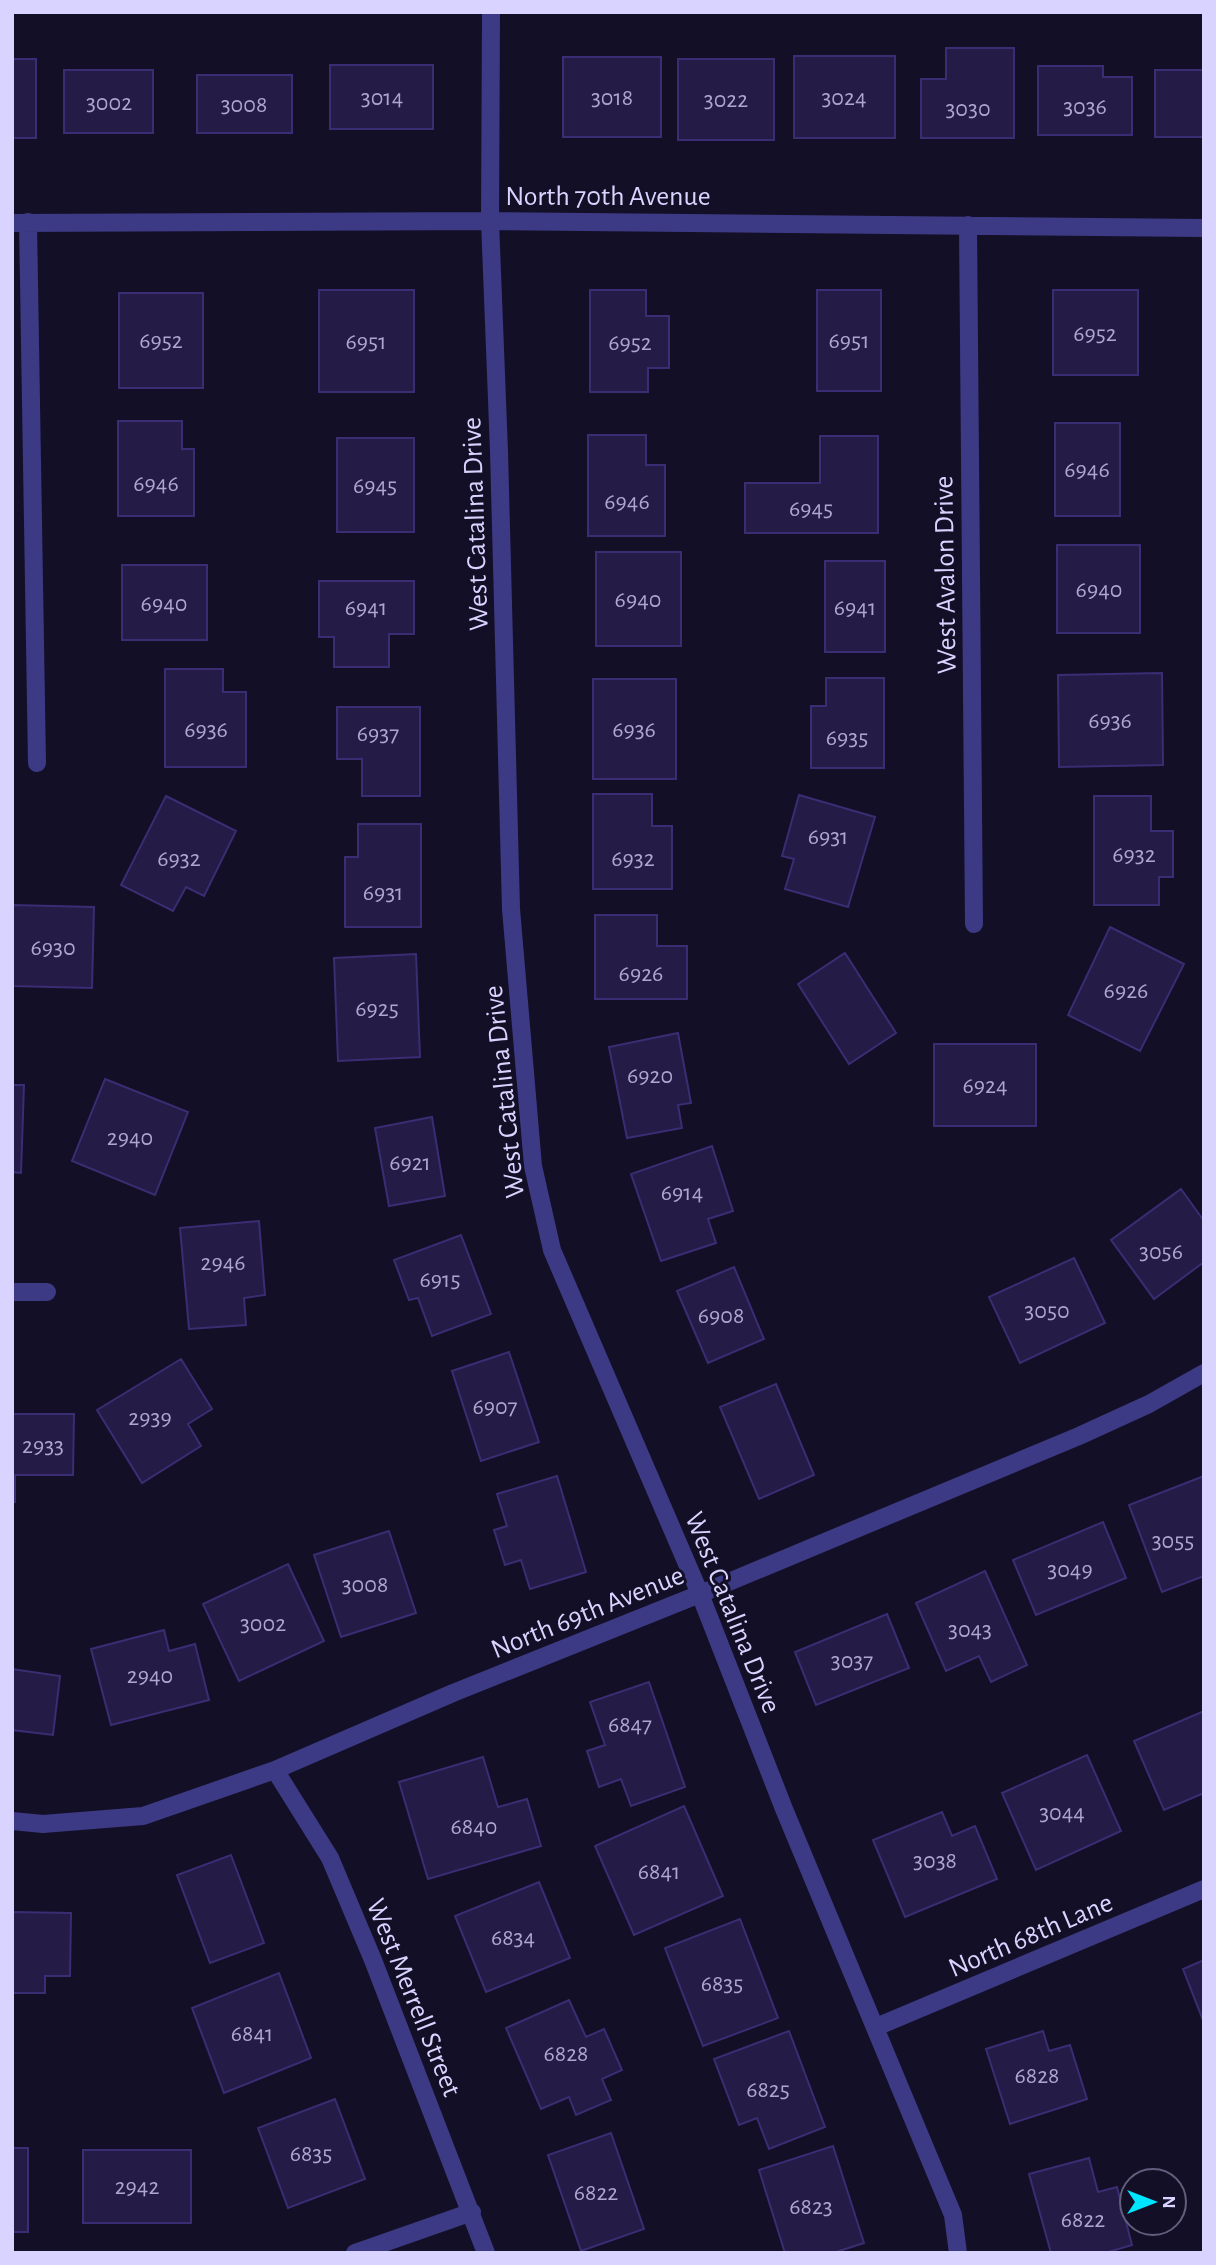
<svg xmlns="http://www.w3.org/2000/svg" width="1216" height="2265" font-family="'Alegreya Sans',sans-serif">
<rect width="100%" height="100%" fill="#130f26"/>
<path fill="#241b47" stroke="#3b2d73" stroke-width="2" d="M946,48H1014V138H921V79H946Z
M794,56H895V138H794Z
M563,57H661V137H563Z
M12,59H36V138H12Z
M678,59H774V140H678Z
M330,65H433V129H330Z
M1038,66H1103V77H1132V135H1038Z
M64,70H153V133H64Z
M1155,70H1204V137H1155Z
M197,75H292V133H197Z
M319,290H414V392H319Z
M590,290H646V316H669V368H648V392H590Z
M817,290H881V391H817Z
M1053,290H1138V375H1053Z
M119,293H203V388H119Z
M118,421H182V449H194V516H118Z
M1055,423H1120V516H1055Z
M588,435H646V465H665V536H588Z
M820,436H878V533H745V483H820Z
M337,438H414V532H337Z
M1057,545H1140V633H1057Z
M596,552H681V646H596Z
M825,561H885V652H825Z
M122,565H207V640H122Z
M319,581H414V634H389V667H334V637H319Z
M165,669H223V692H246V767H165Z
M1162,673L1163,765L1059,767L1058,675Z
M826,678H884V768H811V706H826Z
M593,679H676V779H593Z
M337,707H420V796H362V759H337Z
M593,794H652V826H672V889H593Z
M799,795L875,817L848,907L785,889L794,859L782,856Z
M166,796L236,831L204,896L186,887L173,911L121,885Z
M1094,796H1151V831H1173V877H1159V905H1094Z
M358,824H421V927H345V857H358Z
M12,905L94,907L92,988L12,986Z
M595,915H657V946H687V999H595Z
M1110,927L1184,964L1140,1051L1068,1015Z
M845,953L896,1033L849,1064L798,984Z
M416,954L420,1057L338,1061L334,958Z
M678,1033L691,1103L678,1105L682,1128L627,1138L609,1047Z
M934,1044H1036V1126H934Z
M105,1079L188,1112L155,1195L72,1161Z
M12,1085H24L21,1173L12,1172Z
M432,1117L445,1196L389,1206L375,1128Z
M712,1146L733,1211L708,1219L716,1243L661,1261L631,1174Z
M1181,1189L1204,1221V1262L1154,1299L1111,1240Z
M259,1221L265,1295L244,1298L246,1325L189,1329L180,1228Z
M461,1235L491,1314L432,1336L418,1298L409,1300L394,1260Z
M1074,1258L1105,1323L1020,1363L989,1297Z
M734,1267L764,1339L708,1363L677,1291Z
M509,1352L539,1442L481,1461L452,1371Z
M181,1359L212,1409L188,1424L201,1446L142,1483L97,1410Z
M776,1384L814,1475L759,1499L720,1407Z
M12,1414H74L73,1475H15V1502H12Z
M557,1476L586,1572L530,1589L521,1560L505,1565L494,1530L507,1526L497,1494Z
M1204,1476V1576L1162,1592L1129,1505Z
M1103,1522L1126,1578L1036,1615L1013,1560Z
M389,1531L416,1613L341,1637L314,1555Z
M288,1564L324,1641L239,1681L203,1604Z
M985,1571L1027,1665L991,1682L979,1656L946,1671L916,1603Z
M887,1614L909,1668L816,1705L795,1652Z
M164,1630L169,1651L195,1644L209,1700L111,1725L91,1649Z
M12,1669L60,1676L53,1735L12,1730Z
M649,1682L685,1787L631,1806L621,1779L599,1787L587,1751L605,1745L590,1702Z
M1204,1711V1793L1164,1810L1134,1741Z
M1087,1755L1121,1831L1036,1870L1002,1793Z
M483,1757L498,1807L527,1799L541,1846L428,1879L399,1782Z
M684,1806L723,1896L634,1935L595,1846Z
M942,1812L952,1836L975,1826L997,1879L905,1917L873,1840Z
M231,1855L264,1943L210,1963L177,1875Z
M539,1882L570,1958L486,1992L455,1916Z
M12,1912L71,1913L70,1976H45V1993H12Z
M740,1919L778,2018L703,2046L665,1948Z
M1204,1960V2023L1183,1969Z
M279,1973L311,2058L224,2093L192,2008Z
M569,2000L586,2037L604,2029L622,2070L602,2079L611,2100L576,2115L569,2097L541,2109L506,2028Z
M789,2031L825,2127L769,2149L757,2118L739,2125L714,2059Z
M1043,2031L1049,2051L1070,2045L1087,2099L1010,2124L986,2049Z
M335,2099L365,2179L288,2208L258,2128Z
M611,2133L644,2229L581,2251L548,2155Z
M833,2146L864,2243L833,2253H785L759,2170Z
M12,2148H28V2232H12Z
M83,2150H191V2223H83Z
M1089,2158L1098,2192L1117,2187L1132,2245L1105,2253H1051L1029,2174Z"/>
<g fill="none" stroke-linecap="round" stroke-linejoin="round">
<path stroke="#3d3a85" stroke-width="18" d="M491,12L490,221L499,451L511,909L533,1166L552,1250L700,1594L784,1809L953,2215L958,2253
M28,222L37,763
M12,223L490,221L1204,228
M968,225L974,924
M12,1292H47
M275,1770L330,1858L373,1960L486,2253
M12,1821L43,1824L143,1816L275,1770L453,1693L700,1594L1079,1436L1149,1404L1204,1373
M876,2027L1204,1889
M355,2253L472,2212"/>
</g>
<g text-anchor="middle" stroke-width="6" stroke-linejoin="round" paint-order="stroke">
<g font-size="24" fill="#aca6d1">
<text x="382" y="105">3014</text>
<text x="612" y="105">3018</text>
<text x="844" y="105">3024</text>
<text x="726" y="107">3022</text>
<text x="109" y="110">3002</text>
<text x="244" y="112">3008</text>
<text x="1085" y="114">3036</text>
<text x="968" y="116">3030</text>
<text x="1095" y="341">6952</text>
<text x="161" y="348">6952</text>
<text x="849" y="348">6951</text>
<text x="366" y="349">6951</text>
<text x="630" y="350">6952</text>
<text x="1087" y="477">6946</text>
<text x="156" y="491">6946</text>
<text x="375" y="493">6945</text>
<text x="627" y="509">6946</text>
<text x="811" y="516">6945</text>
<text x="1099" y="597">6940</text>
<text x="638" y="607">6940</text>
<text x="164" y="611">6940</text>
<text x="366" y="615">6941</text>
<text x="855" y="615">6941</text>
<text x="1110" y="728">6936</text>
<text x="206" y="737">6936</text>
<text x="634" y="737">6936</text>
<text x="378" y="741">6937</text>
<text x="847" y="745">6935</text>
<text x="828" y="844">6931</text>
<text x="1134" y="862">6932</text>
<text x="179" y="866">6932</text>
<text x="633" y="866">6932</text>
<text x="383" y="900">6931</text>
<text x="53" y="955">6930</text>
<text x="641" y="981">6926</text>
<text x="1126" y="998">6926</text>
<text x="377" y="1016">6925</text>
<text x="650" y="1083">6920</text>
<text x="985" y="1093">6924</text>
<text x="130" y="1145">2940</text>
<text x="410" y="1170">6921</text>
<text x="682" y="1200">6914</text>
<text x="1161" y="1259">3056</text>
<text x="223" y="1270">2946</text>
<text x="440" y="1287">6915</text>
<text x="1047" y="1318">3050</text>
<text x="721" y="1323">6908</text>
<text x="495" y="1414">6907</text>
<text x="150" y="1425">2939</text>
<text x="43" y="1453">2933</text>
<text x="1173" y="1548">3055</text>
<text x="1070" y="1577">3049</text>
<text x="365" y="1592">3008</text>
<text x="263" y="1631">3002</text>
<text x="970" y="1637">3043</text>
<text x="852" y="1668">3037</text>
<text x="150" y="1683">2940</text>
<text x="630" y="1732">6847</text>
<text x="1062" y="1820">3044</text>
<text x="474" y="1834">6840</text>
<text x="935" y="1868">3038</text>
<text x="659" y="1879">6841</text>
<text x="513" y="1945">6834</text>
<text x="722" y="1991">6835</text>
<text x="252" y="2041">6841</text>
<text x="566" y="2061">6828</text>
<text x="1037" y="2083">6828</text>
<text x="768" y="2097">6825</text>
<text x="311" y="2161">6835</text>
<text x="137" y="2194">2942</text>
<text x="596" y="2200">6822</text>
<text x="811" y="2214">6823</text>
<text x="1083" y="2227">6822</text>
</g>
<g font-size="28" fill="#d9d4ff" stroke="#130f26">
<text x="608" y="205">North 70th Avenue</text>
<text transform="translate(474 524) rotate(-92)" y="10">West Catalina Drive</text>
<text transform="translate(944 575) rotate(-91)" y="10">West Avalon Drive</text>
<text transform="translate(503 1092) rotate(-96)" y="10">West Catalina Drive</text>
<text transform="translate(587 1611) rotate(-22)" y="10">North 69th Avenue</text>
<text transform="translate(734 1612) rotate(68)" y="10">West Catalina Drive</text>
<text transform="translate(1030 1934) rotate(-23)" y="10">North 68th Lane</text>
<text transform="translate(415 1997) rotate(68)" y="10">West Merrell Street</text>
</g>
</g>
<rect width="1216" height="2265" fill="none" stroke="#d9d4ff" stroke-width="28"/>
<g transform="translate(1153 2202) rotate(90)"><circle r="33" fill="#130f26" stroke="#625e7d" stroke-width="2"/>
<path d="M0-5L12 26L0 18L-12 26Z" fill="#00e5ff"/>
<text y="-10" font-size="19" font-weight="bold" text-anchor="middle" fill="#d9d4ff">N</text>
</g>
</svg>
